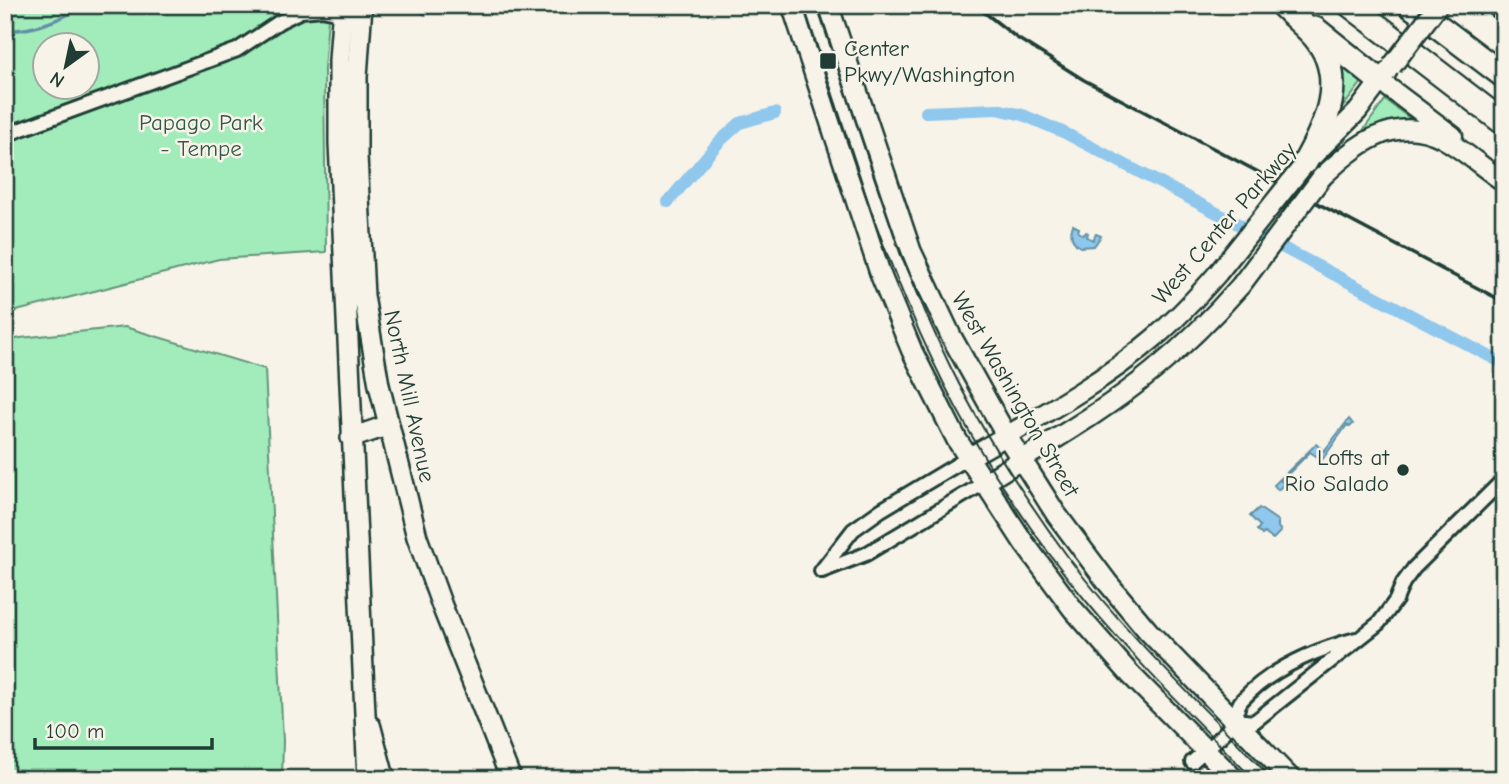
<svg xmlns="http://www.w3.org/2000/svg" width="1509" height="784" font-family="'Comic Neue',sans-serif">
<rect width="100%" height="100%" fill="#f7f3e8"/>
<filter id="ink" filterUnits="userSpaceOnUse"><feTurbulence type="fractalNoise" baseFrequency=".0143" numOctaves="2"/><feDisplacementMap in="SourceGraphic" scale="14" xChannelSelector="R" yChannelSelector="G"/><feConvolveMatrix kernelMatrix="1 2 1 2 8 2 1 2 1" color-interpolation-filters="sRGB"/></filter>
<g filter="url(#ink)">
<path fill="#a2ecbb" stroke="#609478" stroke-width="2" fill-rule="evenodd" d="M5,5H329L324,69L326,252L219,259L5,314ZM46,46H88V88H46Z
M1336,60L1362,82L1336,116Z
M1385,100L1415,122L1359,136Z
M125,327L265,369L283,741L282,779H5V342L20,338Z"/>
<path fill="#8fc7ed" stroke="#6290a3" stroke-width="2" d="M1073,225L1079,228L1078,232L1084,235L1086,232L1088,233L1087,237L1093,240L1096,234L1101,236L1094,246L1080,247C1072,242 1069,235 1073,225Z
M1349,419L1353,424L1350,427L1347,425L1322,460L1310,452L1281,481L1284,484L1278,490L1274,485L1316,444L1324,451Z
M1259,508L1278,521V527L1281,531L1273,539L1264,533L1262,535L1257,530L1260,526L1250,516Z"/>
<g fill="none" stroke-linecap="round" stroke-linejoin="round">
<path stroke="#6290a3" stroke-width="3.5" d="M412,5L425,14
M5,30C35,32 63,17 89,5"/>
<path stroke="#8fc7ed" stroke-width="12" d="M926,112L997,109L1023,115L1065,133L1504,364
M668,202L719,142L740,123L775,113"/>
<defs>
<path id="street" d="M5,135L237,50L279,22L301,11L322,9L346,14
M821,571L853,530L881,510L968,458
M822,571L866,554L984,483
M1235,720L1254,722L1379,623L1396,600L1403,583L1414,568L1504,479
M1192,762C1202,753 1229,731 1235,720C1238,714 1236,706 1242,700C1271,669 1315,650 1356,639"/>
<path id="secondary" d="M1380,81L1453,136
M1313,156L1358,111L1387,72
M1322,177C1355,146 1393,113 1442,138C1464,150 1483,168 1504,182
M968,458C1031,421 1098,386 1154,338C1177,319 1198,296 1218,273
M984,483C1041,447 1101,414 1153,371C1185,345 1214,316 1241,285
M371,726L385,779"/>
<path id="primary" d="M343,5L339,60V143L368,779
M362,5L357,77V156L364,296L379,385L417,537L442,606L511,779
M792,5L881,276L912,351L957,440L1024,543L1073,609L1130,674L1234,779
M828,5L911,251L951,336L1006,435L1056,514L1107,582L1148,631L1291,779
M351,438L389,425"/>
<path id="highway" d="M1350,5L1504,123
M1410,5L1504,76
M1499,5L1504,9
M1283,6C1293,16 1305,26 1314,36C1349,77 1326,126 1303,166
M1315,29L1380,81"/>
</defs>
<use href="#street" stroke="#1f3d34" stroke-width="18"/>
<use href="#secondary" stroke="#1f3d34" stroke-width="23"/>
<use href="#primary" stroke="#1f3d34" stroke-width="24"/>
<use href="#highway" stroke="#1f3d34" stroke-width="28"/>
<use href="#street" stroke="#f7f3e8" stroke-width="12"/>
<use href="#secondary" stroke="#f7f3e8" stroke-width="18"/>
<use href="#primary" stroke="#f7f3e8" stroke-width="19"/>
<use href="#highway" stroke="#f7f3e8" stroke-width="23"/>
<path stroke="#1f3d34" stroke-width="2" d="M803,5C850,153 901,320 982,453C1013,504 1048,555 1086,601C1137,663 1196,720 1253,779
M818,5C858,127 894,252 951,368C984,435 1026,500 1071,561C1131,640 1204,707 1272,779"/>
<path stroke="#1f3d34" stroke-width="3.5" d="M975,5L1017,38L1084,80L1504,302"/>
<defs>
<path id="secondary-bridge" d="M1392,66L1438,5
M1218,273L1303,166
M1241,285L1322,177"/>
</defs>
<use href="#secondary-bridge" stroke="#1f3d34" stroke-width="23" stroke-linecap="butt"/>
<use href="#secondary-bridge" stroke="#f7f3e8" stroke-width="18"/>
</g>
</g>
<g fill="#1f3d34" stroke="#f7f3e8" stroke-width="2.5">
<rect x="819" y="52" width="18" height="18" rx="3.5"/>
<circle cx="1403" cy="470" r="7"/>
</g>
<g text-anchor="middle" stroke-width="5" stroke-linejoin="round" paint-order="stroke">
<g font-size="23" fill="#1f3d34" stroke="#f7f3e8" text-anchor="start">
<text x="844" y="56">Center<tspan x="844" dy="26">Pkwy/Washington</tspan></text>
<text x="1389" y="465" text-anchor="end">Lofts at<tspan x="1389" dy="26">Rio Salado</tspan></text>
</g>
<g font-size="23" fill="#335748" stroke="#f7f3e8">
<text x="201" y="130">Papago Park<tspan x="201" dy="26">- Tempe</tspan></text>
</g>
<g font-size="23" fill="#1f3d34" stroke="#f7f3e8">
<text transform="translate(1224 223) rotate(-49)" y="8">West Center Parkway</text>
<text transform="translate(1016 394) rotate(60)" y="8">West Washington Street</text>
<text transform="translate(410 396) rotate(78)" y="8">North Mill Avenue</text>
</g>
</g>
<rect width="1509" height="784" fill="none" stroke="#f7f3e8" stroke-width="28"/>
<rect x="14" y="14" width="1481" height="756" fill="none" stroke="#1f3d34" stroke-width="2.5" filter="url(#ink)"/>
<g transform="translate(66 66) rotate(213)"><circle r="33" fill="#f7f3e8" stroke="#a1aaa0" stroke-width="2"/>
<path d="M0-5L12 26L0 18L-12 26Z" fill="#1f3d34"/>
<text y="-10" font-size="19" font-weight="bold" text-anchor="middle" fill="#1f3d34">N</text>
</g>
<path d="M35 738v10h177v-10" fill="none" stroke="#1f3d34" stroke-width="3.5"/>
<text x="46" y="738" font-size="21" fill="#1f3d34" stroke="#f7f3e8" stroke-width="5" paint-order="stroke">100 m</text>
</svg>
